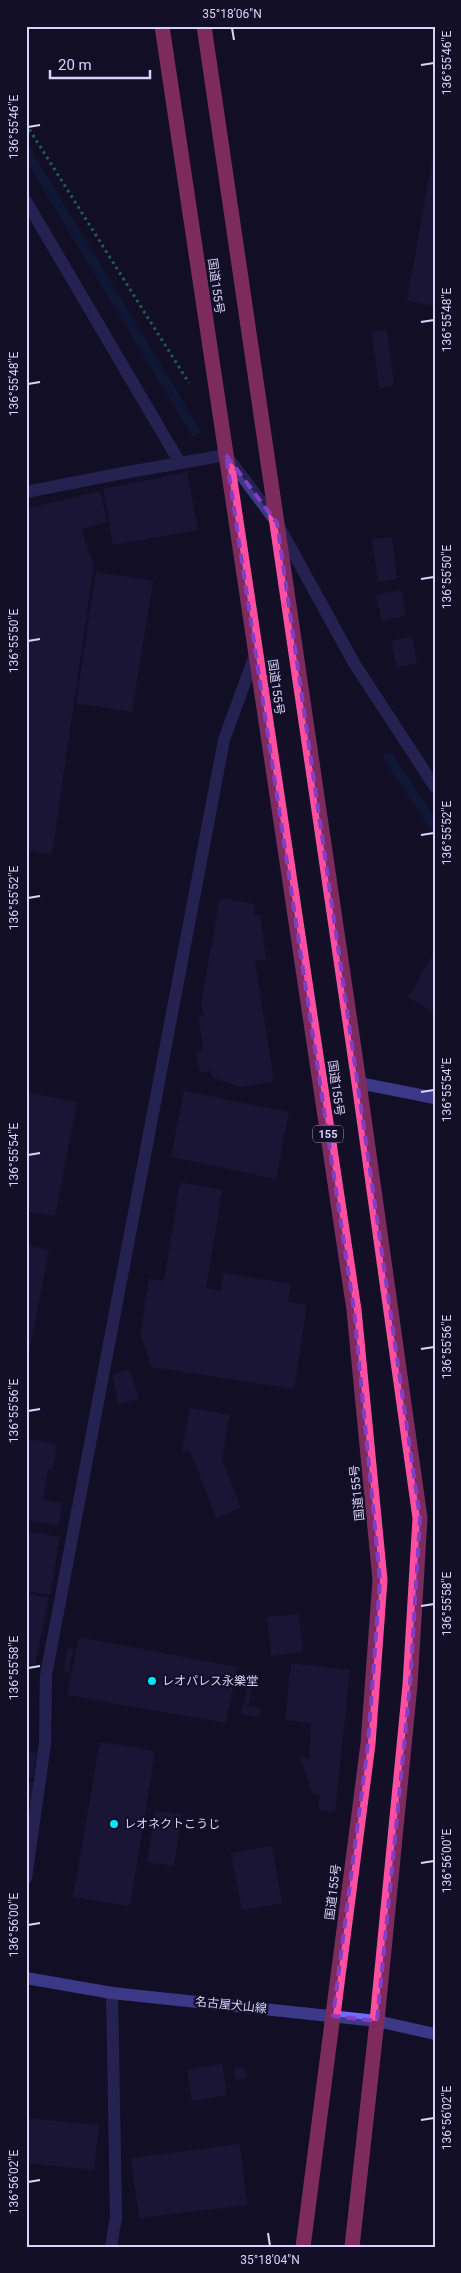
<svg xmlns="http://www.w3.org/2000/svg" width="461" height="2273" font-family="Roboto,'Noto Sans JP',sans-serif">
<rect width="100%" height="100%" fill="#130f26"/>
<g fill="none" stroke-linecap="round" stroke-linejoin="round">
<path stroke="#0c2248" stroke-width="10" d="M26,151L195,431
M389,758L435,827"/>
</g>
<path fill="#241b47" d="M434,150H435V306L407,301Z
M387,330L394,386L379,388L372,332Z
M187,472L198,530L113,545L103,489Z
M100,491L107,522L81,529L94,565L52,854L26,850V509Z
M392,537L397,579L378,582L372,539Z
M96,572L153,581L132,712L76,703Z
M401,590L406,615L382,621L376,595Z
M412,637L417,663L396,667L392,640Z
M220,898L254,904V915H260L266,960L255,961L274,1082L240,1087L212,1077L211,1071L200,1073L196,1053L203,1051L199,1017L204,1016L201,1003Z
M435,951V1013L408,997Z
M184,1091L289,1112L276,1179L171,1157Z
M26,1092L77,1102L55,1216L26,1211Z
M180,1182L222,1190L206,1288L221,1291L223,1273L291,1284L288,1302L307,1305L294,1389L152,1367L140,1335L149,1279L164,1281Z
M26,1245L49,1250L27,1364H26Z
M129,1369L139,1399L118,1404L113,1375Z
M190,1408L230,1415L222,1459L241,1508L216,1518L190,1451H182Z
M26,1439L57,1444L52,1471L48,1470L43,1500L62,1503L59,1526L26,1520Z
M26,1531L60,1537L50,1595L26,1591Z
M26,1593L49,1598L35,1665L26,1663Z
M299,1614L303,1652L271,1656L267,1617Z
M79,1637L237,1667L226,1723L67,1695Z
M68,1648L73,1649L69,1672L63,1671Z
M291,1663L350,1670L335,1812L318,1810L320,1795L313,1794L300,1757L309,1759L311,1723L285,1720Z
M247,1684L252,1685L249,1704L244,1703Z
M243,1704L261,1708L259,1717L241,1714Z
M100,1742L155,1751L130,1906L73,1897Z
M26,1752L37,1753L33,1778L26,1777Z
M26,1780L35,1782L27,1828H26Z
M155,1811L182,1814L174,1866L147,1862Z
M272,1846L282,1903L242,1910L231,1853Z
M222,2064L227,2095L192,2101L187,2070Z
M244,2067L246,2078L236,2080L234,2069Z
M26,2118L99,2125L94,2170L26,2163Z
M240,2144L247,2205L139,2218L131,2158Z"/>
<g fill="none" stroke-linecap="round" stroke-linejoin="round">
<path stroke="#2fb8b0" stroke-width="3" stroke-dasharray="2.5 4" stroke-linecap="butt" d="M26,124L189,383"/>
<path stroke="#3d3a85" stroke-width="12" d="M26,201L180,463"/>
<path stroke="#3d3a85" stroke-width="12" d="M26,492L123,473L226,455L277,523L354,663L435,787
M26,1878L45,1744L46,1675L224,740L256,652
M111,2247L116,2217L112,1993"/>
<path stroke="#6f6bff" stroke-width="12" d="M359,1083L435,1098
M26,1978L112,1993L377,2021L435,2034"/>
<path stroke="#ff4fa3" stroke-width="15" d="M162,26L354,1310L380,1580L368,1744L303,2247
M204,26L359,1083L420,1518L410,1685L377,2021L352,2247"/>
</g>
<path d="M0 0H461V2273H0ZM226,455L277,523L420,1518L410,1685L377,2021L333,2016L368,1744L380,1580L354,1310Z" fill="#130f26" fill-opacity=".55" fill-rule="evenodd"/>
<path fill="none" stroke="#843dc5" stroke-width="4" stroke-dasharray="10 6" stroke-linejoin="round" d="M226,455L277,523L420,1518L410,1685L377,2021L333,2016L368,1744L380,1580L354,1310Z"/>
<path fill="none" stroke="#d9d4ff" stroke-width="2" d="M232,28L234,40M421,65L434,63M28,127L40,125M421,322L434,320M28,384L40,382M421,579L434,577M28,641L40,639M421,835L434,833M28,898L40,896M421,1092L434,1090M28,1155L40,1153M421,1349L434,1347M28,1411L40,1409M421,1606L434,1604M28,1668L40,1666M421,1863L434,1861M28,1925L40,1923M421,2120L434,2118M28,2182L40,2180M268,2233L270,2246"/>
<g fill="#00e5ff" stroke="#130f26" stroke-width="2">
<circle cx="152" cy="1681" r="5"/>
<circle cx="114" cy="1824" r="5"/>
</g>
<g text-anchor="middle" stroke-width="4.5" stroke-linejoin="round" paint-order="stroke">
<rect fill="#130f26" stroke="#9e99be" stroke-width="1" x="313" y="1125.5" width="30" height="17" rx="4"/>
<g font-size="11" font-weight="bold" fill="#d9d4ff">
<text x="328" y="1138">155</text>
</g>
<g font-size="12" fill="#d9d4ff" stroke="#130f26">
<text transform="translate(216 286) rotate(82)" y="4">国道155号</text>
<text transform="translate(276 687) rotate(82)" y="4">国道155号</text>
<text transform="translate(336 1088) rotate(82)" y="4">国道155号</text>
<text transform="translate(357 1493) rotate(-96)" y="4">国道155号</text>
<text transform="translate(333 1892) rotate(-83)" y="4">国道155号</text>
<text transform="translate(231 2005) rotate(6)" y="4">名古屋犬山線</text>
</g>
<g font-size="12" fill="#d9d4ff" stroke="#130f26" text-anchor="start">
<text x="162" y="1685">レオパレス永樂堂</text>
<text x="124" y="1828">レオネクトこうじ</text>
</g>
</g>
<rect width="461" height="2273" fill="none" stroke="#130f26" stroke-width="55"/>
<path d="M50 70v8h100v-8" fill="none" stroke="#d9d4ff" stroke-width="2.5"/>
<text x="58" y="70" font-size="15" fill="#d9d4ff" stroke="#130f26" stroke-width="4" paint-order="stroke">20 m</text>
<rect x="28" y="28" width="406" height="2218" fill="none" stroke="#d9d4ff" stroke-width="2"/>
<g font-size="12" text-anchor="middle" fill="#d9d4ff">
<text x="232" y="18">35°18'06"N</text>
<text transform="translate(447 63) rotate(-90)" y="4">136°55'46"E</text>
<text transform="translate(14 127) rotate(-90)" y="4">136°55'46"E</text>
<text transform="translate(447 320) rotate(-90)" y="4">136°55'48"E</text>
<text transform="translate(14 384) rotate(-90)" y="4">136°55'48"E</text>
<text transform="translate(447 577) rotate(-90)" y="4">136°55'50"E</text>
<text transform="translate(14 641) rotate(-90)" y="4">136°55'50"E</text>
<text transform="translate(447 833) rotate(-90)" y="4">136°55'52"E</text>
<text transform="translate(14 898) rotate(-90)" y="4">136°55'52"E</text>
<text transform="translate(447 1090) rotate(-90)" y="4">136°55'54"E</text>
<text transform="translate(14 1155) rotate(-90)" y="4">136°55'54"E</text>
<text transform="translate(447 1347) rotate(-90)" y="4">136°55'56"E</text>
<text transform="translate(14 1411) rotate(-90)" y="4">136°55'56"E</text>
<text transform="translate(447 1604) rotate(-90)" y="4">136°55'58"E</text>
<text transform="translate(14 1668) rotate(-90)" y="4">136°55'58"E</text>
<text transform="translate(447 1861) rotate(-90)" y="4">136°56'00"E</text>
<text transform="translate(14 1925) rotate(-90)" y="4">136°56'00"E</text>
<text transform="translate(447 2118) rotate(-90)" y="4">136°56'02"E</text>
<text transform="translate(14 2182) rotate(-90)" y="4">136°56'02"E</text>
<text x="270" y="2264">35°18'04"N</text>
</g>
</svg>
